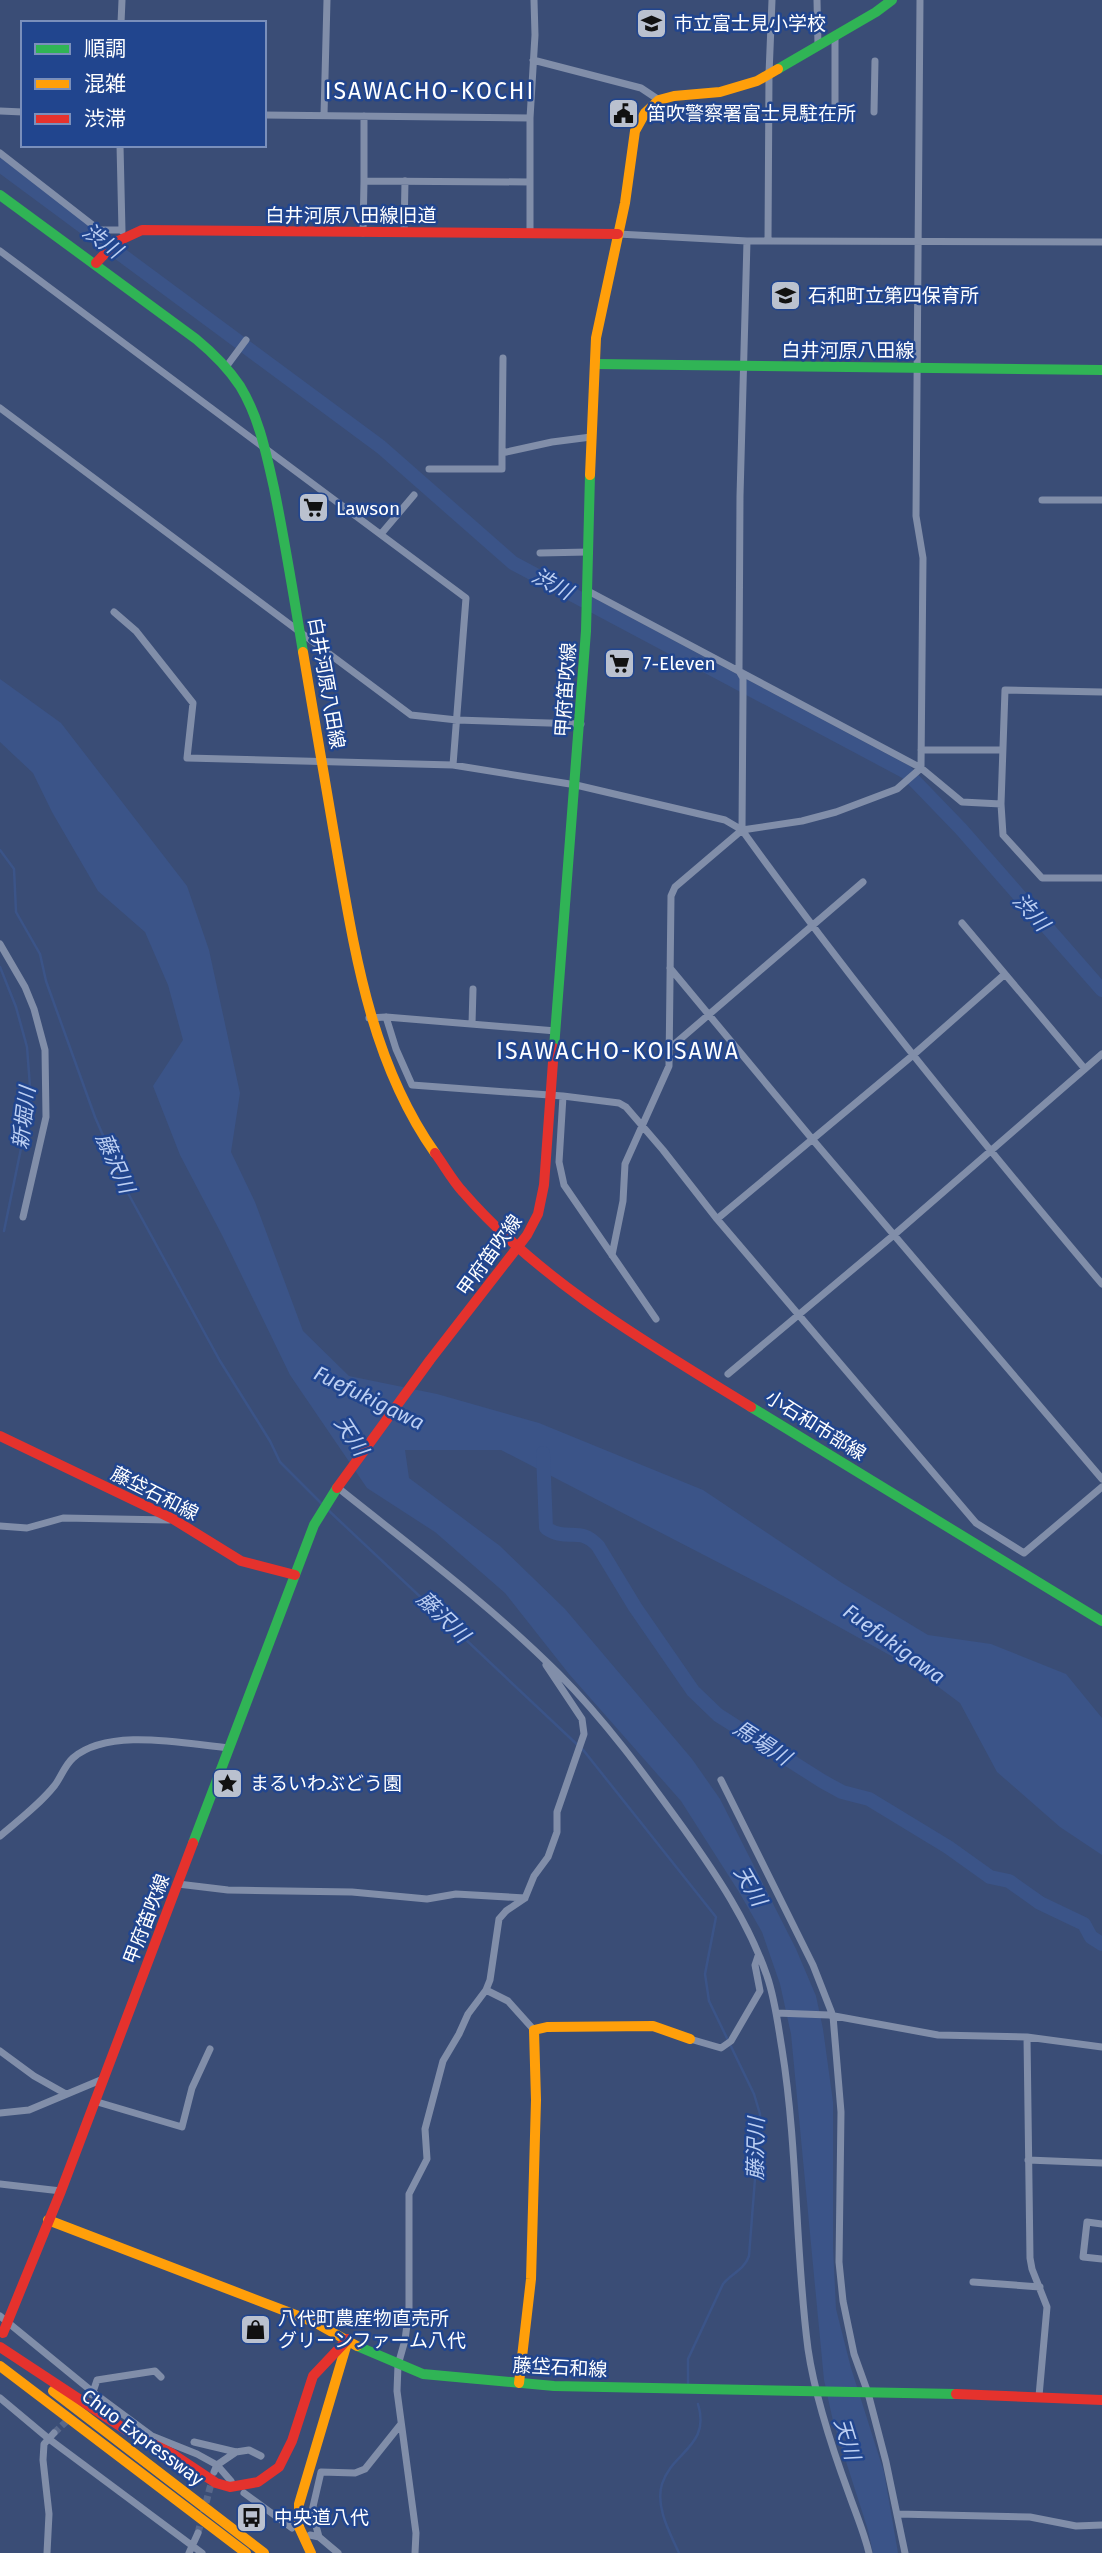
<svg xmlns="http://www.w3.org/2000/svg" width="1102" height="2553" font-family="'Fira Sans','Noto Sans JP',sans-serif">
<rect width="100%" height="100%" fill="#3a4d76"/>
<path fill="#3b5488" d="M0,679L61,723L187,886L209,950L240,1093L231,1152L255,1202L303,1331L349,1376L437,1394L539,1423L703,1490L842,1583L928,1635L991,1644L1066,1674L1102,1718V1855L1060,1827L997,1772L960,1703L913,1668L787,1598L501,1450H405L409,1478L500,1546L565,1609L692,1759L720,1799L796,1949L816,1996L823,2029L833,2102V2247L836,2309L851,2368L884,2472L898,2553H873L868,2530L833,2421L824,2380L791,2034L780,1984L762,1932L739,1892L681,1801L569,1674L505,1593L435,1532L367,1488L290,1375L223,1237L180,1155L153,1086L183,1040L168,985L145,932L98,891L52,812L33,773L0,742Z"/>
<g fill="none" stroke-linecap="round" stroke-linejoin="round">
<path stroke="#3b5488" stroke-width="2.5" d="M0,850L14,869L16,912L40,954L46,981L95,1117L129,1195L220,1361L270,1441L280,1462L322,1504
M0,967L16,1007L27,1047L31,1100L4,1231
M327,1509L584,1751L716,1917L705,1974L709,2001L754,2094L760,2114L749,2256C744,2270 732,2273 723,2284L688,2359V2383
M679,2553C670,2533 655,2507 662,2484C672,2452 711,2446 698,2404"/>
<path stroke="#3b5488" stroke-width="14" d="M0,165L381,447L513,563L906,772L961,829L1102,990
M543,1453L546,1528C568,1543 579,1525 598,1546L635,1607L693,1691L718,1715L822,1781L842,1792L869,1799L948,1847L990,1877L1009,1881L1040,1903L1084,1924L1091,1937L1102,1944"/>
<path stroke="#58688b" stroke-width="7" stroke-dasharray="7 3.5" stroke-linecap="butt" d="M54,2433L71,2417
M198,2533L212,2480"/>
<path stroke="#818ea9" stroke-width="7" d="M817,0L818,45
M920,0L916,516L923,558L921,768
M121,23L122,0
M533,60L641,88L659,100
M0,111L23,112
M835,111V35
M874,112L875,61
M264,115L530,118
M324,115L327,0
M120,145L122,231
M0,153L99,230H120
M364,181V116
M363,233L364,181L530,182
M404,233L405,181
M530,234V118L535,35L534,0
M618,234L747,241L1102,242
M768,241L769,74L772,0
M0,251L466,598L453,765
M226,367L246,340
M0,408L411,715L457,720L581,724
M502,453L503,358
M429,469H502V453L552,442L591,437
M1042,500H1102
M381,534L414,495
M540,553L588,552
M588,591L921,768L962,802L1001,804
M114,612L136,631L193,703L187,758L453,765L576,785L725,820L742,830C855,987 977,1136 1102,1284
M1102,692L1005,690L1001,804L1003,835L1042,878H1102
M921,750H1002
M742,830L743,696V678L739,671L740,496L747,241
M962,923L1085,1069
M0,944L25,987L34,1009L45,1050L46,1117L23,1217
M670,968L813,1140L1102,1479
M386,1017L396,1049L412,1085L563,1096L619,1103L626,1107L663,1150L717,1219L976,1523L1024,1553L1102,1487
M369,1018L386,1017L556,1031
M472,1024L473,989
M670,1048L863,882
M563,1096L559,1162L564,1185L656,1319
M717,1219L912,1056L1005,974
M612,1255L623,1201L625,1164L669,1066L671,896L675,887L742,830L802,821L836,812L897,789L921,768
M728,1374L895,1234L1102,1054
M337,1487C412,1547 490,1605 558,1673C605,1720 645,1775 684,1829C716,1874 749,1923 767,1976C775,1999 778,2025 782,2049C798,2149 795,2250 808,2349C815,2397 832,2448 849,2494C856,2514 864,2532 869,2553
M0,1526L27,1528L63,1518L169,1520
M721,1780L813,1965L833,2016L841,2112L839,2262L843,2301L854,2354L868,2393L886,2462L905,2553
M0,1836C19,1820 40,1804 55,1785C61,1777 65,1765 73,1758C109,1727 185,1744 229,1748
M178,1884L228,1890L352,1892L427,1899L456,1894L525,1898
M486,1990L508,2001L534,2030
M776,2013L829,2015L938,2035L1027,2037L1102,2047
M1027,2037L1030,2258L1032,2269L1047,2307L1039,2396
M690,2039L721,2048L731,2041L760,1991L755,1965L758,1956
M0,2051L34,2076L66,2094
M94,2101L182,2127L192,2088L210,2049
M0,2113L29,2110L103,2079
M1028,2160L1102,2163
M0,2184L61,2191
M1102,2224L1087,2222L1083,2257L1102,2259
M973,2282L1040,2287
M0,2316L94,2393L152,2436L197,2454L217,2465L231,2481
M92,2395L97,2380L155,2371L161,2377
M0,2398L49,2439L202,2553
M194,2442L236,2452L249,2450L261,2456
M214,2472L217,2465L236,2452
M244,2493L292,2528
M897,2514L1030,2517L1076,2526L1102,2525
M310,2535L319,2537L338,2553
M319,2537L312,2511L321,2472L355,2473L365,2469L401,2424
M47,2553L49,2514L43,2460L44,2444L54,2433
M189,2553L198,2533
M415,2553L416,2533L397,2391L398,2365L405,2340L409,2309V2194L427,2159L425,2129L443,2061L459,2034L468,2014L486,1990L490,1980L499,1919L506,1911L525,1898L534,1876L548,1857L557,1832V1812L584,1734L582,1719L546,1665"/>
<path stroke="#30b455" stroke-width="10" d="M778,69L876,12L892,0
M0,195L196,339C213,353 228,368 240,386C259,417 266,453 274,488C285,542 294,597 303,652
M595,364L1102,370
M554,1048L586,631L590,475
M751,1407L1102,1621
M193,1843L314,1525L337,1488
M357,2346L423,2374L554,2386L956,2394"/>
<path stroke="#ff9f0a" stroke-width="10" d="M590,475L596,338L625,203L635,131L645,113L659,100L674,96L720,92L757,81L778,69
M303,652C315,721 327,789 338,857C356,960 373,1065 435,1153
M48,2220L314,2322L357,2346
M0,2366L246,2553
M519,2383L531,2279L536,2100L534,2030L547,2027L653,2026L690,2039
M53,2391L264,2553
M311,2553L299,2527V2504L347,2343"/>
<path stroke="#e5322d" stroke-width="10" d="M96,263L116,242L142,230L618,234
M435,1153C444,1165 452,1180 463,1192C542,1283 649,1344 751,1407
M0,1436L173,1519L241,1561L295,1575
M337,1488L430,1360L527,1235L538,1214L544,1185L554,1048
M3,2333L61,2191L193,1843
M0,2347L129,2432L171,2453L216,2483L230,2487L258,2482L279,2467L292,2441L313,2376L348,2339
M956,2394L1102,2400"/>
</g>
<defs>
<symbol id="school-square" viewBox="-11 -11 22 22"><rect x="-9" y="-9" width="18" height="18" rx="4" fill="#bac1cf" stroke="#21458e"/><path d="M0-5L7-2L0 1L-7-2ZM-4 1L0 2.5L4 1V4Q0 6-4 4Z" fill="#111"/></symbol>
<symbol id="civic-square" viewBox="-11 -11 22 22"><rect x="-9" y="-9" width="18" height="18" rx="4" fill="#bac1cf" stroke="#21458e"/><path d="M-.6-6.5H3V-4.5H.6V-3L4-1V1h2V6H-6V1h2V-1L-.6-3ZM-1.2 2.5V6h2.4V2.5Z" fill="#111"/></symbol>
<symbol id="supermarket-square" viewBox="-11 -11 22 22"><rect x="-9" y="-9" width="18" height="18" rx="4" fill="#bac1cf" stroke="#21458e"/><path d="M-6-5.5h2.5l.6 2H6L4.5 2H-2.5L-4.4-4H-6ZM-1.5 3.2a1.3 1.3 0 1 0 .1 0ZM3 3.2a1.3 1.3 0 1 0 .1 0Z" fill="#111"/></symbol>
<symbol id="sight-square" viewBox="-11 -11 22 22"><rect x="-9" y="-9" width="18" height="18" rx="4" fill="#bac1cf" stroke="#21458e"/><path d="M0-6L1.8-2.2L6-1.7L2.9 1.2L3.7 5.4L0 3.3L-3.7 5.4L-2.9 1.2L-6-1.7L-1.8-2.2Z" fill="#111"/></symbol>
<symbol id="shop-square" viewBox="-11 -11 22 22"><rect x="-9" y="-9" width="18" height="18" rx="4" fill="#bac1cf" stroke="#21458e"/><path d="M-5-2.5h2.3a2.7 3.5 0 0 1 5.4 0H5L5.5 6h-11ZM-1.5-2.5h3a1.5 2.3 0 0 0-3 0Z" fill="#111"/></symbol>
<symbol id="bus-square" viewBox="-11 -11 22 22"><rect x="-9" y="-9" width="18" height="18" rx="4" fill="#bac1cf" stroke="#21458e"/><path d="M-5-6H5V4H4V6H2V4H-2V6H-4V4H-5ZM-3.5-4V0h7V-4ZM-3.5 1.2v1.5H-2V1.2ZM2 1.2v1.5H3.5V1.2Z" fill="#111"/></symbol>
</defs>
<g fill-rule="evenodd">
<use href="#school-square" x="634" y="6" width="35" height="35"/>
<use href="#civic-square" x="606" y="96" width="35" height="35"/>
<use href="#school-square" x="768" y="278" width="35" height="35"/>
<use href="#supermarket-square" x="296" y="490" width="35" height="35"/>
<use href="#supermarket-square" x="602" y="646" width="35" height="35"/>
<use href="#sight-square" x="210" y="1766" width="35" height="35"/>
<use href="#shop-square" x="238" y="2312" width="35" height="35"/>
<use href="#bus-square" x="234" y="2500" width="35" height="35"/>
</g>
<g text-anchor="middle" stroke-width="5" stroke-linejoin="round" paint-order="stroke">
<g font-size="19" fill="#fff" stroke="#21458e" text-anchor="start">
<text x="674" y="30">市立富士見小学校</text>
<text x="647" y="120">笛吹警察署富士見駐在所</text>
<text x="808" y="302">石和町立第四保育所</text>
<text x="336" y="515">Lawson</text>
<text x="643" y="670">7-Eleven</text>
<text x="250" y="1790">まるいわぶどう園</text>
<text x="278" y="2325">八代町農産物直売所<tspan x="278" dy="22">グリーンファーム八代</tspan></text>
<text x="274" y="2524">中央道八代</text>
</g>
<g font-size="19" fill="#fff" stroke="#21458e">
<text x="351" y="222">白井河原八田線旧道</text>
<text x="848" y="357">白井河原八田線</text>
<text transform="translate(327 683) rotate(80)" y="7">白井河原八田線</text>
<text transform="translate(565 690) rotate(-86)" y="7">甲府笛吹線</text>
<text transform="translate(489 1255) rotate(-54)" y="7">甲府笛吹線</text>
<text transform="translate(816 1425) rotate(32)" y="7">小石和市部線</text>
<text transform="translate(155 1493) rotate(27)" y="7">藤垈石和線</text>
<text transform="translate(146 1919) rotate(-69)" y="7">甲府笛吹線</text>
<text transform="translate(560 2367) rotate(3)" y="7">藤垈石和線</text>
<text transform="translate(143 2437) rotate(37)" y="7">Chuo Expressway</text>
</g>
<g font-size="21" font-style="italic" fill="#bccff3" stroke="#21458e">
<text transform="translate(102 241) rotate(36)" y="7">渋川</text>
<text transform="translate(552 584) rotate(28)" y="7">渋川</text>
<text transform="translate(1031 912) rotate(48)" y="7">渋川</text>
<text transform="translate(24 1118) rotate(-83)" y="7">新堀川</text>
<text transform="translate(115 1163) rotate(66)" y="7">藤沢川</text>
<text transform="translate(369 1398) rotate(26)" y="7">Fuefukigawa</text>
<text transform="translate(351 1436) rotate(57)" y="7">天川</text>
<text transform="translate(443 1617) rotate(44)" y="7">藤沢川</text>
<text transform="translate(894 1644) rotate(36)" y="7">Fuefukigawa</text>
<text transform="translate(762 1743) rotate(33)" y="7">馬場川</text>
<text transform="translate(750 1886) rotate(60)" y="7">天川</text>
<text transform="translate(756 2149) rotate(-89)" y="7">藤沢川</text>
<text transform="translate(847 2439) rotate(73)" y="7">天川</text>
</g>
<g font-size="23" letter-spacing="2" fill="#fff" stroke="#21458e">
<text x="430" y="99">ISAWACHO-KOCHI</text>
<text x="618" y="1059">ISAWACHO-KOISAWA</text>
</g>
</g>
<rect x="21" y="21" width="245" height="126" fill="#21458e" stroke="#7a8fbb" stroke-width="2"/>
<rect x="35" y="44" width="35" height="10" fill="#30b455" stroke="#7a8fbb" stroke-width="2"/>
<text x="84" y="56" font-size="21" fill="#ffffff">順調</text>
<rect x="35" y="79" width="35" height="10" fill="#ff9f0a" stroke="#7a8fbb" stroke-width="2"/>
<text x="84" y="91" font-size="21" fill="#ffffff">混雑</text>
<rect x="35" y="114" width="35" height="10" fill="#e5322d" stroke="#7a8fbb" stroke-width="2"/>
<text x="84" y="126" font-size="21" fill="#ffffff">渋滞</text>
</svg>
